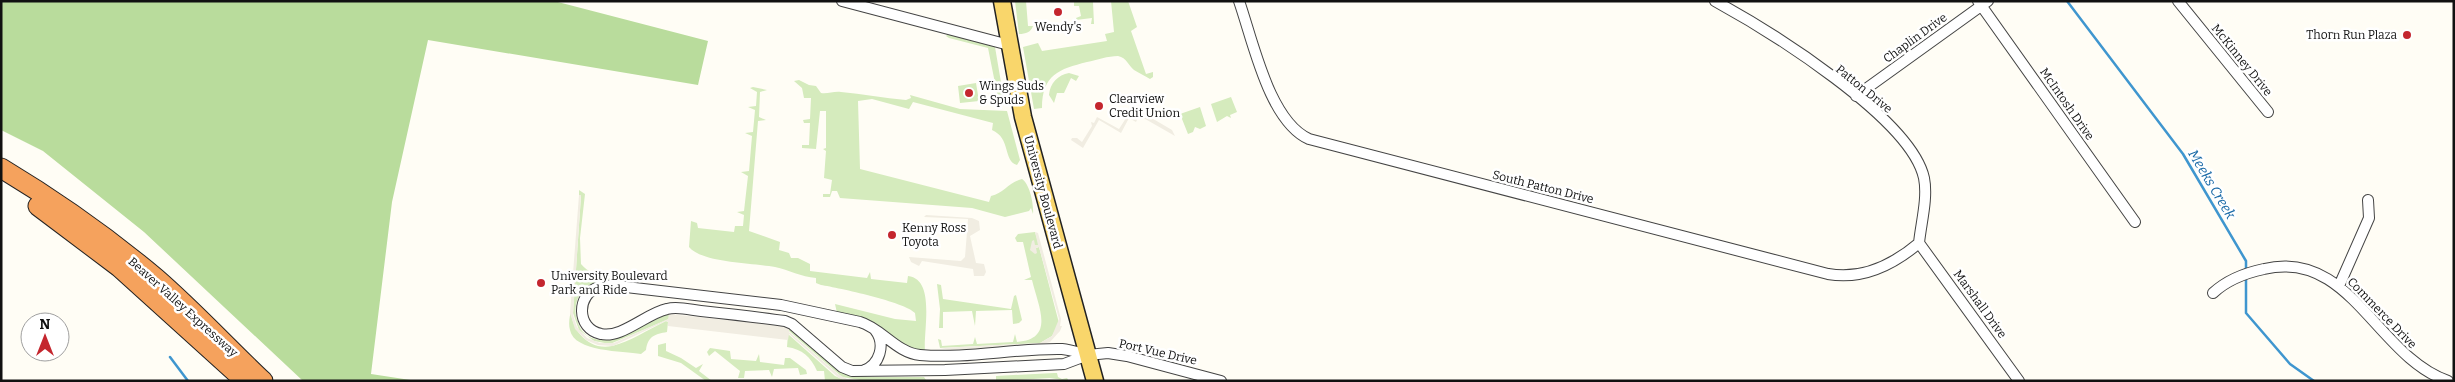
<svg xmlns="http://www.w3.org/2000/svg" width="2455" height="382" font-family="Bitter,serif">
<rect width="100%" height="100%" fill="#fffdf5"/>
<path fill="#d5ebbd" d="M1015,1H1026L1028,26H1033C1031,32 1026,34 1019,34Z
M1074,1L1093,2L1094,24H1091L1092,18L1076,20V18L1081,16L1079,6H1074Z
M1111,1H1128L1137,27L1131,31L1146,74L1153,72V77L1150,79C1145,76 1139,73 1134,70C1128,65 1127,58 1118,56C1108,56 1097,60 1087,62C1059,69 1042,75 1042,108L1034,109L1023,47L1038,43L1042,51L1107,41L1105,34L1114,32Z
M948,34L995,47L1004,100L988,102L989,100L998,98L988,48L949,38L946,36Z
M1069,73L1079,76L1076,81L1071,78L1064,93H1057L1054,103L1049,95C1050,83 1058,75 1069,73Z
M799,80L809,85L816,86L821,93C828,94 834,91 841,92C862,94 884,98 906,100L911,98L910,95L960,109L1007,111L1020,160L1017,165C1003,161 1011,138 992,130L993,123L913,102L909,109L872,99L858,101L860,169L989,202L991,196C1004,193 1009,182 1022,179C1030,184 1034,205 1033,214L1031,208L1029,211L1005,217L972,208L840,198L837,191H832L830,197H823V194H830L832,180L824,178L826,151L823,149L826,148V111H820L816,149L802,148V145H809L810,123H804L803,120L810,119L811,98H804L802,88L794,81Z
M976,83L979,101L960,103L958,86Z
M753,87L767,90L760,92L759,117L766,120L758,121L749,231L780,242L779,250L789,253L791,258H798L810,264V271L867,278L870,272L871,279L907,283L908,276C936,279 923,332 925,351L911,349L869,320L837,313L835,304L895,319L916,321L915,313C905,302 839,288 821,285L816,283V278C801,277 789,270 775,267C754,263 702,263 689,247L691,221L697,223L698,228L734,232L735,226H743L744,215L737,212L744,211L748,176L741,172L749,171L752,136L745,133L753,132L755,110L748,107L756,106L757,92L750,88Z
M1231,97L1237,112L1230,115L1231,118L1227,116L1217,122L1211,104Z
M1200,107L1206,126L1200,129L1195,127L1193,132L1188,134L1180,114Z
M579,190L585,194L580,238L581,264C594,280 620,279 639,281C629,288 603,275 585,288C578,293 574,307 576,316C587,366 643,322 669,314V319L610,344L594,341L579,330L573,313L581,196L579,195Z
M1035,232L1039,245L1035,246L1036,248L1039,247L1059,323L1052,336L1040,343L940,348L938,339L941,340L942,346L973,344L975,337L977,344L1013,342L1015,334L1017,342C1056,339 1038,306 1032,280H1024L1031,277L1023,242H1017L1015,238L1018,234Z
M937,284L941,285L943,299L1011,309L1014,296L1016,295L1022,320L1019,323L1013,324L1012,310L976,311L975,326L972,311L943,312V328H939L940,309Z
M571,310C571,330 589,351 612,346C630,342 649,329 666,321L668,322L667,332C655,334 648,336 646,350L641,354C623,351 574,352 570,330C568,323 570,316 571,310Z
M789,328L845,374L871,377H924L926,380L866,381L842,377L789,331Z
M788,334L835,376L846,381H825L824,371H817C811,357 802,349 787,347Z
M666,343V351L681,358L696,368L703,364L699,371L712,381H706L681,363L658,356V345Z
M710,348L730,351L731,359L756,361L759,354L760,362L784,365L785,358H790L806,370L807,374L800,375L798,368L774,369L772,377L769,370L745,371L744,378H738L740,371L715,351L709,356L707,352Z
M1054,373H1057L1058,377L1062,379L1067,378L1069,381L1050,378L996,381V376Z"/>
<path fill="#b9dc9c" d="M1,1H554L708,41L698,85L428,40L392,202L371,374L417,381H303L144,232L43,151L1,130Z"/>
<path fill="#f1ede2" d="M1138,110L1172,130L1175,136L1140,116V113L1136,122L1129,118L1121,133L1099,120L1083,148L1071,140L1072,138H1077L1082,142L1092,126L1091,122L1094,123L1097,117L1119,129L1128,115L1134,118Z
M579,195H581L573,315L577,327L587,338L600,343H614L668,319L669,314L782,326L789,328V332L838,374L847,379L866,381H846L839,378L789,334L788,340L668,326V322L666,321L613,346L598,345L586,340L575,329L570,313Z
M926,215L972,218L979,221L980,230L970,236L976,263L984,264L986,272L984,276H974L973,269L922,261L919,266L911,262L909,257L961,261L965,257L968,219L924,217Z
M1035,232L1038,233L1061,319L1060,326H1062L1060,331L1050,342L1039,345L951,350L940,348L1040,343L1052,336L1059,319L1039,247L1036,248L1037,253L1035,254L1030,250L1032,241L1034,240L1035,245H1038Z"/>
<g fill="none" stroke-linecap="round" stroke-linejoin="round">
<path stroke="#3f96cf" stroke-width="2.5" d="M2067,1L2183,154L2246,261V271
M2246,276V313L2290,364L2314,381
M170,357L188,381"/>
<defs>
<path id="minor" d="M842,1L1009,45
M1239,1C1253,41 1269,121 1309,139L1828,274C1862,280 1893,265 1919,243
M1715,1C1768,30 1911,118 1924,178C1928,198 1921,223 1919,243
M1978,1L2135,222
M2178,1L2268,112
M1856,96L1988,1
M1919,243L2019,381
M2339,286L2369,218L2368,200
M2213,293C2227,280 2245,273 2264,269C2350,248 2377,357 2448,381
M1088,355C1080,353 1071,350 1062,349C1015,348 967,359 920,355C897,353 881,328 860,322L781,305L626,287C618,286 608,284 599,287C576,294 576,329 601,334C621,339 647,313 667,309C678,306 691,310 701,311C729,314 757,317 785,321L792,324L842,367L852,371L945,370L1064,364L1088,355L1108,353L1127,356L1221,381
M863,371C880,365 886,344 875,330"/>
<path id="primary" d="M1002,1L1023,117L1095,381"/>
<path id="motorway" d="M1,168C56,201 107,237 156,278C193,310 227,347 263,381
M38,206L119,267L244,380"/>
</defs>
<use href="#minor" stroke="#444" stroke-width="12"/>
<use href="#primary" stroke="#222" stroke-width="19"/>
<use href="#motorway" stroke="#222" stroke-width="21"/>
<use href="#minor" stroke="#fff" stroke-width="10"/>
<use href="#primary" stroke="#f9d66b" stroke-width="16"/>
<use href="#motorway" stroke="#f5a25d" stroke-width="19"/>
</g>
<g fill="#c4262e" stroke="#fff" stroke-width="2">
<circle cx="1058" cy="12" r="5"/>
<circle cx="2407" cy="35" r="5"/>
<circle cx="969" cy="93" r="5"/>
<circle cx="1099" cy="106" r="5"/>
<circle cx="892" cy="235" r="5"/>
<circle cx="541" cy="283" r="5"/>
</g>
<g text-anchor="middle" stroke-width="5" stroke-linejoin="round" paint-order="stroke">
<g font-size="12" fill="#111" stroke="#fff" text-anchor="start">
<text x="1058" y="31" text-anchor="middle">Wendy's</text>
<text x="2397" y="39" text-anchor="end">Thorn Run Plaza</text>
<text x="979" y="90">Wings Suds<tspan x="979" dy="14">&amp; Spuds</tspan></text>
<text x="1109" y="103">Clearview<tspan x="1109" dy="14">Credit Union</tspan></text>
<text x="902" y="232">Kenny Ross<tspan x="902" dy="14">Toyota</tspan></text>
<text x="551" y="280">University Boulevard<tspan x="551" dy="14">Park and Ride</tspan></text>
</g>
<g font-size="12" fill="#111" stroke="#fff">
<text transform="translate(1915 38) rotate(-36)" y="4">Chaplin Drive</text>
<text transform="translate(2242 60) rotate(51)" y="4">McKinney Drive</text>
<text transform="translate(1864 89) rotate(39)" y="4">Patton Drive</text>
<text transform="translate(2067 104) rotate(55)" y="4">McIntosh Drive</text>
<text transform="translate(1543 187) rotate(14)" y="4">South Patton Drive</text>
<text transform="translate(1043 192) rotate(75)" y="4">University Boulevard</text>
<text transform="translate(1980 304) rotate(54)" y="4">Marshall Drive</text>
<text transform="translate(183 307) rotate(42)" y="4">Beaver Valley Expressway</text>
<text transform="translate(2382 313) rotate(46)" y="4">Commerce Drive</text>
<text transform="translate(1158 352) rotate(13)" y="4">Port Vue Drive</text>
</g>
<g font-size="14" font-style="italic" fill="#1768a6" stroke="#fff">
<text transform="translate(2212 184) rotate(59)" y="5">Meeks Creek</text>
</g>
</g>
<rect width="2455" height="382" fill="none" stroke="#111111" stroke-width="5"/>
<g transform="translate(45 337)"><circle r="24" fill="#ffffff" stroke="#a0a0a0"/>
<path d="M0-4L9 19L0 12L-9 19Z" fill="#c4262e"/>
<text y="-8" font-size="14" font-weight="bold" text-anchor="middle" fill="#111111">N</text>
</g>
</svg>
